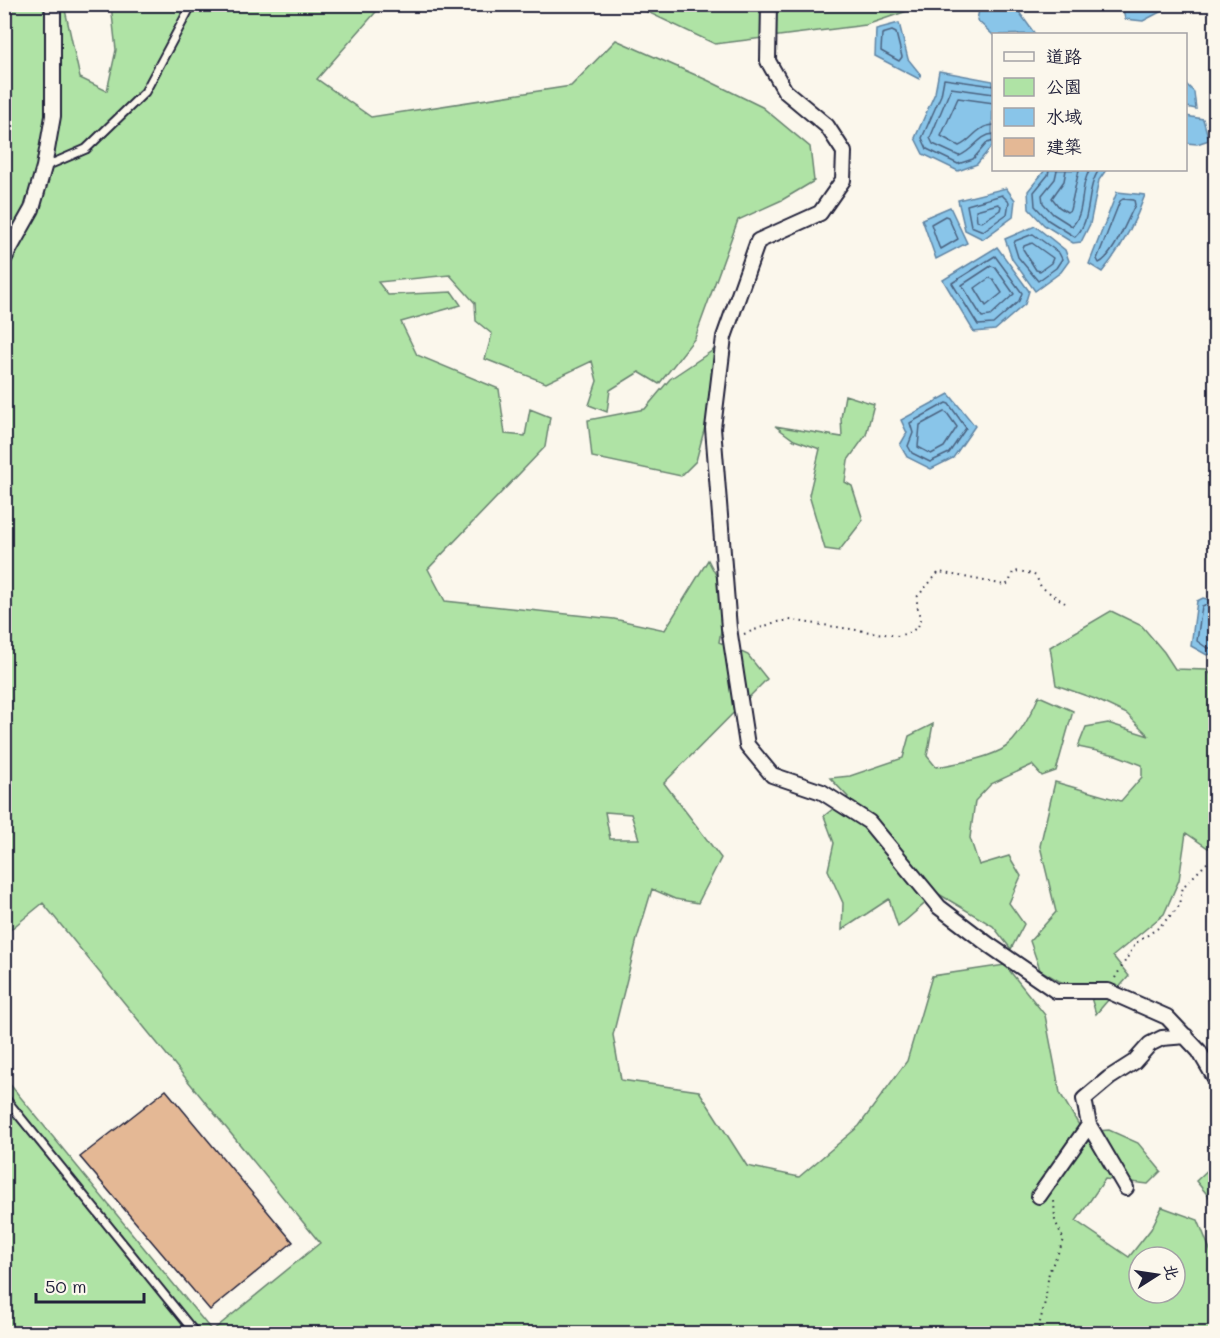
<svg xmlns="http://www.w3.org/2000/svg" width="1220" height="1338" font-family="Mali,'LXGW WenKai TC',sans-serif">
<rect width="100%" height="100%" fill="#fbf7ec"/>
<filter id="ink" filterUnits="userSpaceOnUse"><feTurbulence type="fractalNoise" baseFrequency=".0167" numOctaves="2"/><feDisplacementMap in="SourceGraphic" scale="12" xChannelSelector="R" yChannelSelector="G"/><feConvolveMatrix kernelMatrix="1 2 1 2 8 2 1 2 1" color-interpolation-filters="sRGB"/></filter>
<g filter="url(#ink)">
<path fill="#afe3a5" stroke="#688270" stroke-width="1.5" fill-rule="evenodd" d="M5,5H64L80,78L107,91L116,50L111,5H382L317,79L371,117L571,86L616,40L707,80L762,107L810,147L814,181L782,200L738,220L695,338L659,384L639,372L610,390L607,412L589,405L597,381L592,361L546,383L485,359L492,334L476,321L475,303L450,275L378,282L388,295L452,292L461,305L401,322L417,355L499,389L505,434L525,436L530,409L550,417L545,447L428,569L445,601L614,619L665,630L708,560L727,596L719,642L748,655L767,679L664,783L721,858L698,903L675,899L652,889L637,939L613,1035L621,1080L699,1091L747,1166L799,1177L859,1126L907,1061L932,976L1005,965L1045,1015L1060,1093L1083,1132L1109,1130L1138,1143L1161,1171L1148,1184L1105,1179L1076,1221L1129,1257L1151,1229L1162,1207L1198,1220L1215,1262V1333H5L4,1077L212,1331L320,1243L43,903L5,934ZM605,812L631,814L639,839H610ZM1139,1257H1175V1293H1139Z
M637,5H925L866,25L715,44L639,8Z
M715,349L712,400L696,461L681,476L592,457L588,420L645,409L670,379Z
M845,395L874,404L866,435L848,460L845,482L852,486L863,520L839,551L825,549L809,495L820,449L794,440L775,426L842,437L841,418Z
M1111,611L1142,626L1164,652L1175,669L1207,670L1215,679V844L1208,848L1186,833L1179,880L1164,914L1113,956L1129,976L1096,1014L1089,991L1059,981L1040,970L1030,941L1056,912L1040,846L1055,782L1121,801L1142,777V765L1116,755L1078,747L1086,727L1108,723L1149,736L1127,714L1095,699L1056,685L1050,647Z
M1039,696L1073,711L1056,771L1042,776L1032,765L991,784L975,801L970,838L979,865L1009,856L1021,876L1009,903L1024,924L1011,949L993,926L937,893L898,927L889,899L842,930L843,903L828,870L834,843L824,816L848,797L830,778L850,776L903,758L909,736L933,724L927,756L936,767C958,763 981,760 1001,750C1017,742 1032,712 1039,696Z
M1215,1163H1216L1215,1204L1196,1181Z"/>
<path fill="#89c5e9" stroke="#6084a3" stroke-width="1.5" d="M980,5H1014L1035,34L993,35L977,20Z
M1122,5H1164V10L1143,21L1125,19Z
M899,23L908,59L921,75L919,79L875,56L876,29Z
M939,71L993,81L992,146L977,164L958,171L923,154L915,138L935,93Z
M1186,84L1194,92L1196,109L1186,107Z
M1186,116L1203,119L1209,140L1197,144L1186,143Z
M1045,170H1106L1099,180L1090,224L1081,242L1073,243L1044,225L1029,209L1028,191Z
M1006,188L1015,200L1013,217L983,239L965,230L958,200Z
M1117,192L1145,195C1135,223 1120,250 1102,272L1089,264Z
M950,207L967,243L936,259L922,219Z
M1035,226L1065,250L1069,261L1061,272L1035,291L1012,259L1005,239Z
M997,247L1029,291L1025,304L995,330L974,332L943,280Z
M949,394L975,426L953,458L931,469L907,457L900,445L907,433L901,420Z
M1203,598L1215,601V653L1207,655L1191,646L1197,601Z"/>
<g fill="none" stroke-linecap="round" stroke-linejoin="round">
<path stroke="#4b6381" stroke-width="1.5" d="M892,31L896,33L902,57L899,61L881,51L882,34Z
M994,86L944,79L941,95L922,138L927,149L958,164L973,159L987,143L994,141
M994,94L951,88L930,138L933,144L959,156C975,150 978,135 994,134
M994,103L958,98L941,136L959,146C973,140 976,126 994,125
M1049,170L1048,175L1034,192L1035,206L1048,220L1075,237C1093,221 1085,189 1099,170
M1057,170L1055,179L1042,195L1043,203L1053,214L1072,226C1086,213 1079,185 1090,170
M1066,170L1064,181L1052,198L1059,207L1067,212L1070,210L1079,170
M1002,195L1009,202L1007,214L983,231L971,226L967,205Z
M1123,199L1134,200L1135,205C1127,220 1113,257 1099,263L1097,259L1120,201Z
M998,204L1001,206L1000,210L982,222L977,221L976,210Z
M945,216L948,217L958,239L941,249L939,247L931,224Z
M1033,234L1059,253L1062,259L1056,268L1038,281L1018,257L1014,244L1015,241Z
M1032,243L1053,258L1051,263L1040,271L1036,270L1023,249L1024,246Z
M995,256L1022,293L1019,301L993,324L978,325L952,283Z
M991,266L995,267L1014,294L990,316L982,317L962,285Z
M989,278L993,279L1002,293L986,306L975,288Z
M946,403L949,404L966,428L949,453L930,462L912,453L908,446L913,433L910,423Z
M944,412L947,413L957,427L944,447L931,454L918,447L920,425Z
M1216,607L1205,605L1202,606L1197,641L1207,648H1216"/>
</g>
<path fill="#e4b895" stroke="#22223b" stroke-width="1.5" d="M166,1090L293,1242L210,1310L80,1157Z"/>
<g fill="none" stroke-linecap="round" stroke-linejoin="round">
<defs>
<path id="service" d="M44,167L86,149L145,92L192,4
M4,1097L196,1334"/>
<path id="minor" d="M769,4L768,61L785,91L827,126L844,152L843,180L820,213L758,241L724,337L713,428L729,628L747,745L772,775L822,792L869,822L939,907L989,945L1056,991H1108L1167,1017L1199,1051L1216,1080
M4,259L32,209L44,167L53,116V11L51,4
M1126,1188L1089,1125L1084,1099L1109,1078L1134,1062L1150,1044L1162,1038L1186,1036
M1039,1196L1089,1125"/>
</defs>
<use href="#service" stroke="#22223b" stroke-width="11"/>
<use href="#minor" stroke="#22223b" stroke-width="18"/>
<path stroke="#22223b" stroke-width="2" stroke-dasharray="1.5 4.5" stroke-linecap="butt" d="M744,634L773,623L789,620L898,636C932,626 916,619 917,597L939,572L1005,585L1009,583L1013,572L1019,571L1032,574L1036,576L1041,587L1065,603
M1115,978L1136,943L1158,928L1178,908L1183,887L1216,854
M59,1334H61
M1037,1334L1045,1302L1049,1272L1064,1240L1055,1221L1054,1200"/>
<use href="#service" stroke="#fbf7ec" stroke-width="7"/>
<use href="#minor" stroke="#fbf7ec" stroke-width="14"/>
</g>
</g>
<rect width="1220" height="1338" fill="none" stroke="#fbf7ec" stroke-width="24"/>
<rect x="12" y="12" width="1196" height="1314" fill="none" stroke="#22223b" stroke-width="2" filter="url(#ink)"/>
<rect x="992" y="33" width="195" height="138" fill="#fbf7ec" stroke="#a4a2a5" stroke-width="1.5"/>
<rect x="1004" y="52" width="30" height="9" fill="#fbf7ec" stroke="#a4a2a5" stroke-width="1.5"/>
<text x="1046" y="63" font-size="18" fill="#22223b">道路</text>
<rect x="1004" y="78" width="30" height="18" fill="#afe3a5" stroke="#a4a2a5" stroke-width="1.5"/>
<text x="1046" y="93" font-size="18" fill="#22223b">公園</text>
<rect x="1004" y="108" width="30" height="18" fill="#89c5e9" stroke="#a4a2a5" stroke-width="1.5"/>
<text x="1046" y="123" font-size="18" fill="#22223b">水域</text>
<rect x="1004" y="138" width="30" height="18" fill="#e4b895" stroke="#a4a2a5" stroke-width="1.5"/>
<text x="1046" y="153" font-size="18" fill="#22223b">建築</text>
<g transform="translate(1157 1275) rotate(78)"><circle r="28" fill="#fbf7ec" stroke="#a4a2a5" stroke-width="1.5"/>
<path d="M0-4.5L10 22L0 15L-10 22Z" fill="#22223b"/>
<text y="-9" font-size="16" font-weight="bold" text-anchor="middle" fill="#22223b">北</text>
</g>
<path d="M36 1293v9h108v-9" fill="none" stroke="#22223b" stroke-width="3"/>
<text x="45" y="1293" font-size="18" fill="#22223b" stroke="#fbf7ec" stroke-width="4.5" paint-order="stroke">50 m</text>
</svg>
